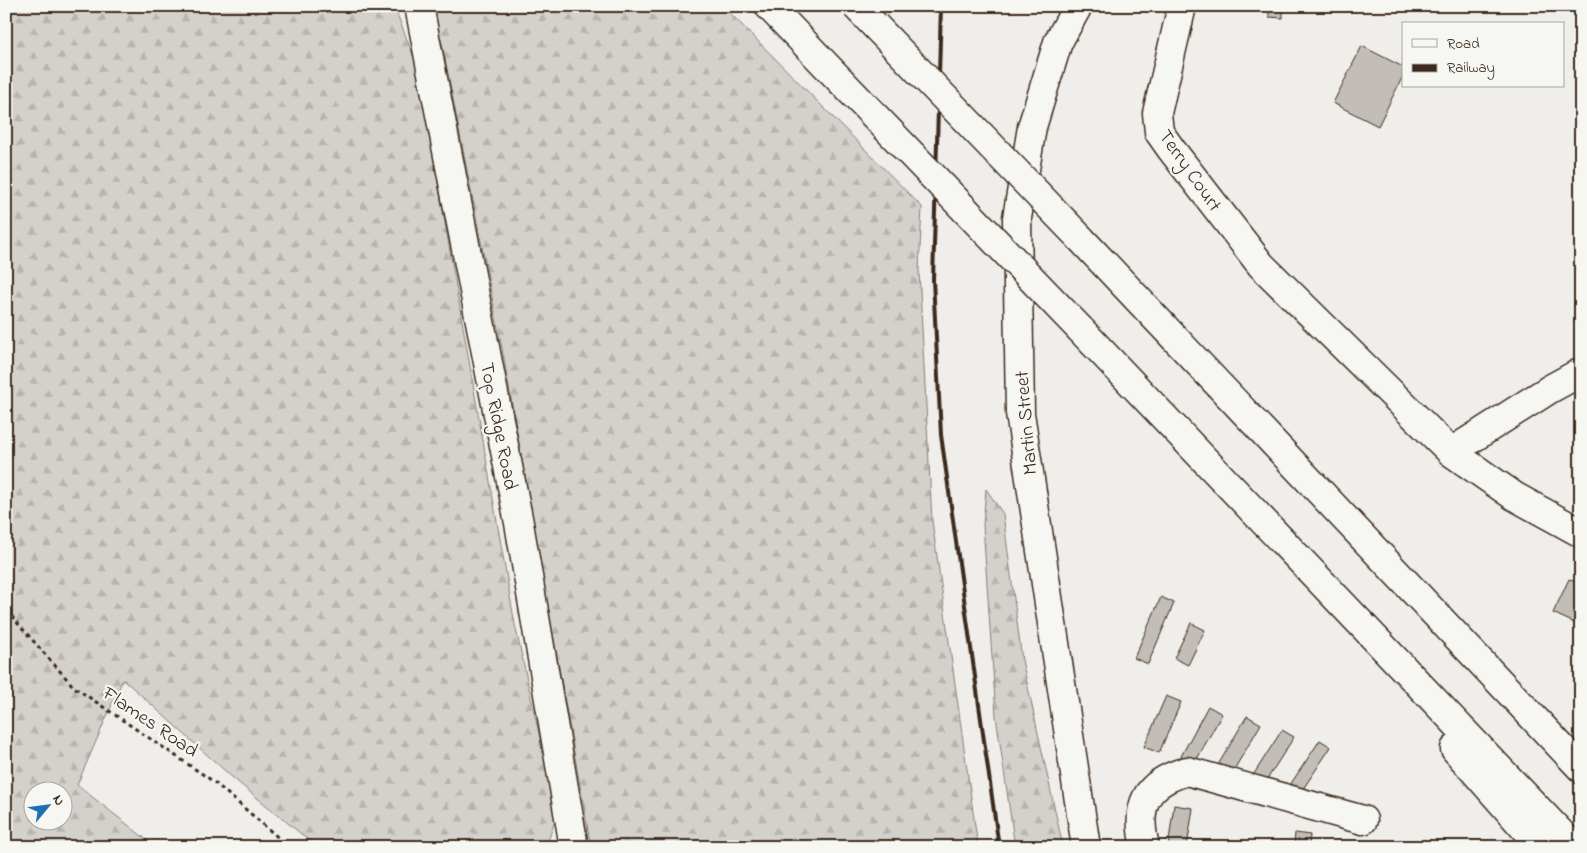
<svg xmlns="http://www.w3.org/2000/svg" width="1587" height="853" font-family="'Indie Flower',sans-serif">
<defs>
<pattern id="forest-firs" width="22" height="20" patternUnits="userSpaceOnUse" patternTransform="scale(1.25)"><rect width="22" height="20" fill="#d4d1cc"/><path d="M5 1l3.5 6h-7zM16 11l3.5 6h-7z" fill="#b7b4af"/></pattern>
</defs>
<rect width="100%" height="100%" fill="#efeeea"/>
<filter id="ink" filterUnits="userSpaceOnUse"><feTurbulence type="fractalNoise" baseFrequency=".02" numOctaves="2"/><feDisplacementMap in="SourceGraphic" scale="10" xChannelSelector="R" yChannelSelector="G"/><feConvolveMatrix kernelMatrix="1 2 1 2 8 2 1 2 1" color-interpolation-filters="sRGB"/></filter>
<g filter="url(#ink)">
<path fill="url(#forest-firs)" stroke="#887e75" fill-rule="evenodd" d="M6,6H394L418,68L515,625L557,815L546,847H317L233,778L123,679L77,785L156,847H6ZM32,790H62V820H32Z
M430,6H723L922,207L919,270L932,521L978,847H591L502,348L442,43Z
M986,489L1003,514L1022,660L1063,847H1015L996,716L983,525Z"/>
<path fill="#c2bdb7" stroke="#3b2a1e" d="M1269,6H1283V18L1269,17Z
M1362,46L1403,67V76L1378,126L1333,103Z
M1569,579L1581,585V626L1553,613Z
M1161,597L1174,603L1148,664L1134,658Z
M1191,623L1205,630L1188,665L1174,658Z
M1166,696L1181,702L1159,753L1144,747Z
M1208,706L1222,714L1192,768L1179,760Z
M1247,716L1261,724L1232,773L1218,765Z
M1282,730L1294,737L1264,784L1252,777Z
M1320,740L1331,747L1299,795L1288,788Z
M1174,805L1193,808L1187,847H1168Z
M1295,833L1310,835L1309,847H1294Z"/>
<g fill="none" stroke-linecap="round" stroke-linejoin="round">
<defs>
<path id="minor" d="M419,6L519,523L574,847
M1078,6L1058,42L1032,127L1017,218L1020,413L1086,847
M1182,6L1157,113L1159,132L1171,149L1261,265L1451,452L1514,496L1581,533
M1451,452L1550,389L1581,372
M1145,847C1135,805 1145,783 1187,771L1363,820"/>
<path id="highway" d="M769,6L841,81
M1080,238L1581,768
M1080,329L1574,847
M1455,749L1541,847"/>
</defs>
<use href="#minor" stroke="#3b2a1e" stroke-width="31"/>
<use href="#highway" stroke="#3b2a1e" stroke-width="31"/>
<path stroke="#3b2a1e" stroke-width="3" stroke-dasharray="4 4" stroke-linecap="butt" d="M6,610L74,687L214,782L289,847"/>
<use href="#minor" stroke="#f6f6f2" stroke-width="28"/>
<use href="#highway" stroke="#f6f6f2" stroke-width="28"/>
<path stroke="#3b2a1e" stroke-width="4" d="M941,6L933,280L941,435L999,847"/>
<defs>
<path id="highway-bridge" d="M856,6L1080,238
M841,81L1080,329"/>
</defs>
<use href="#highway-bridge" stroke="#3b2a1e" stroke-width="31" stroke-linecap="butt"/>
<use href="#highway-bridge" stroke="#f6f6f2" stroke-width="28"/>
</g>
</g>
<g text-anchor="middle" stroke-width="4.5" stroke-linejoin="round" paint-order="stroke">
<g font-size="20" fill="#3b2a1e" stroke="#f6f6f2">
<text transform="translate(1191 170) rotate(55)" y="7">Terry Court</text>
<text transform="translate(1025 423) rotate(-95)" y="7">Martin Street</text>
<text transform="translate(500 426) rotate(79)" y="7">Top Ridge Road</text>
<text transform="translate(151 721) rotate(34)" y="7">Flames Road</text>
</g>
</g>
<rect width="1587" height="853" fill="none" stroke="#f6f6f2" stroke-width="25"/>
<rect x="12" y="12" width="1562" height="828" fill="none" stroke="#3b2a1e" stroke-width="2" filter="url(#ink)"/>
<rect x="1402" y="22" width="162" height="65" fill="#f6f6f2" stroke="#aba49d"/>
<rect x="1412" y="39" width="25" height="8" fill="#f6f6f2" stroke="#aba49d"/>
<text x="1447" y="48" font-size="15" fill="#3b2a1e">Road</text>
<rect x="1412" y="64" width="25" height="8" fill="#3b2a1e" stroke="#aba49d"/>
<text x="1447" y="72" font-size="15" fill="#3b2a1e">Railway</text>
<g transform="translate(48 806) rotate(61)"><circle r="24" fill="#f6f6f2" stroke="#aba49d"/>
<path d="M0-4L9 19L0 12L-9 19Z" fill="#1f6fb2"/>
<text y="-8" font-size="14" font-weight="bold" text-anchor="middle" fill="#3b2a1e">N</text>
</g>
</svg>
